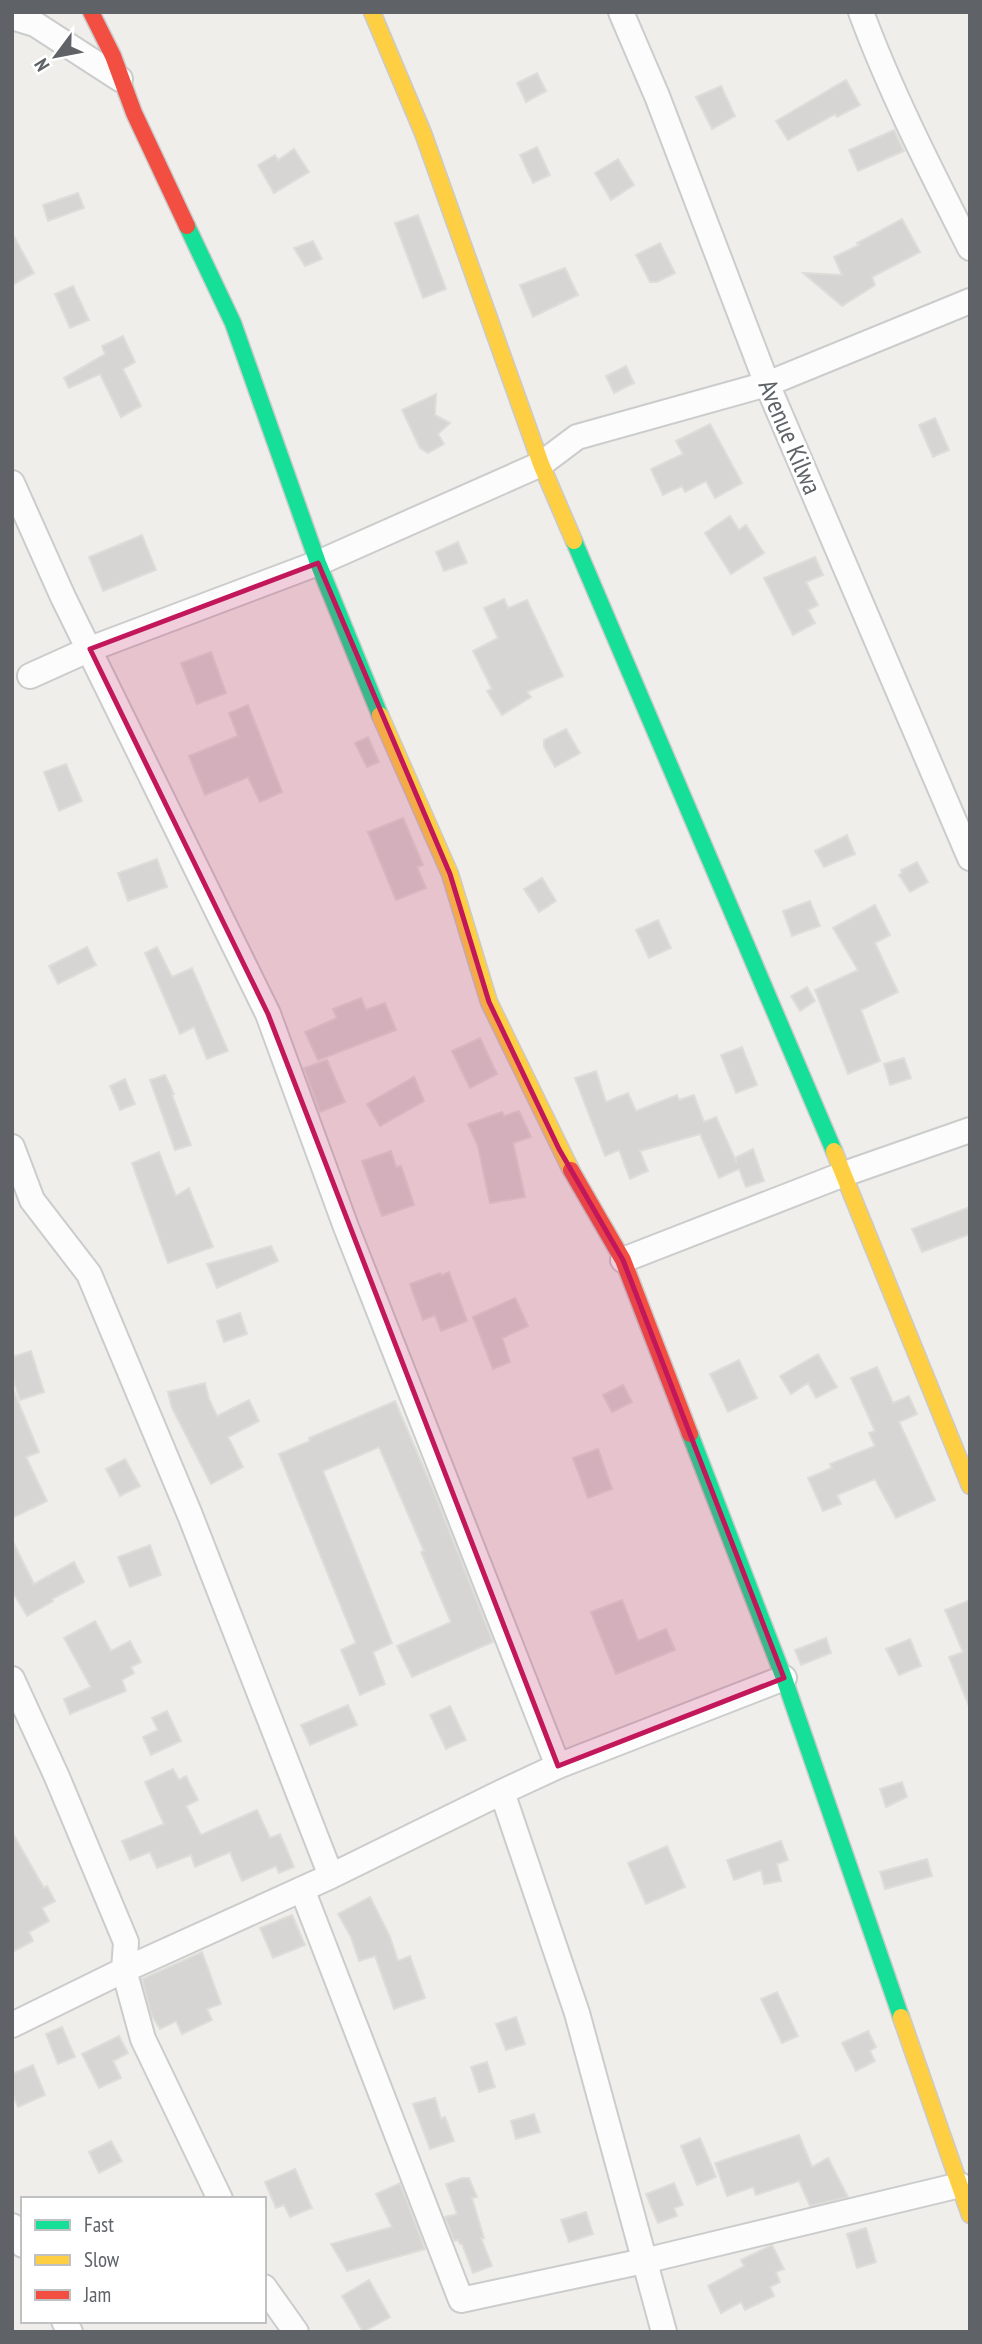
<svg xmlns="http://www.w3.org/2000/svg" width="982" height="2344" font-family="'PT Sans Narrow',sans-serif">
<rect width="100%" height="100%" fill="#efeeea"/>
<path fill="#d6d5d3" stroke="#deddd9" stroke-width="2" d="M537,73L546,91L526,102L517,83Z
M846,80L860,105L837,117L835,114L788,140L776,121Z
M721,86L735,116L712,129L696,97Z
M894,130L904,151L858,171L849,150Z
M537,147L550,175L533,183L520,155Z
M294,149L309,172L274,193L258,165L275,155L278,160Z
M618,159L634,185L611,200L595,173Z
M78,193L84,208L48,221L43,205Z
M418,215L446,289L423,298L395,223Z
M902,219L920,252L872,277L875,285L842,306L803,273L842,275L834,257L859,245L857,243Z
M12,233L34,273L12,285Z
M313,241L322,259L305,266L294,248Z
M660,243L675,273L657,282H650L636,255Z
M565,268L578,295L533,317L520,285Z
M73,286L89,320L70,328L55,294Z
M123,336L135,362L123,369L141,406L121,417L100,374L69,388L64,378L105,354L102,346Z
M626,366L634,383L614,393L606,376Z
M436,394L435,415L450,423L438,434L444,444L428,453L420,448L402,410Z
M935,418L949,450L933,457L919,425Z
M710,424L742,483L715,498L706,481L685,492L682,486L663,495L651,469L683,454L676,441Z
M730,516L739,530L746,525L764,553L731,574L705,533Z
M142,535L156,570L103,591L89,557Z
M458,542L467,563L444,571L436,552Z
M815,557L823,575L806,582L818,605L808,610L815,623L793,635L764,578Z
M504,599L508,608L527,600L563,676L527,692L531,697L502,715L487,691L492,689L473,651L498,638L484,608Z
M211,652L226,693L197,704L181,663Z
M248,705L282,792L260,802L248,777L205,795L189,756L238,736L229,713Z
M566,729L580,753L555,767L544,747V740Z
M368,737L379,762L367,767L355,743Z
M66,764L82,801L59,811L44,772Z
M403,818L423,865L417,867L426,888L396,900L368,832Z
M847,835L855,854L824,867L815,851Z
M157,859L167,887L128,901L118,873Z
M917,862L928,882L910,892L899,875L902,873L901,870Z
M542,878L556,901L539,912L524,889Z
M810,901L820,926L792,936L783,911Z
M875,905L890,935L875,943L898,992L861,1010L880,1061L848,1074L815,990L858,970L833,928Z
M658,920L671,948L649,958L636,930Z
M87,947L96,965L58,984L49,966Z
M157,947L172,977L192,968L228,1051L207,1059L194,1027L180,1034L145,953Z
M807,987L815,1001L800,1011L791,996Z
M361,998L366,1010L385,1003L396,1030L318,1060L305,1032L337,1018L333,1009Z
M480,1038L497,1074L470,1088L452,1051Z
M742,1047L757,1085L736,1093L721,1055Z
M904,1058L911,1078L890,1085L884,1064Z
M327,1060L345,1102L320,1112L304,1068Z
M596,1071L606,1102L628,1093L636,1111L677,1095L679,1100L694,1095L704,1122L716,1117L737,1163L735,1158L753,1149L764,1181L746,1187L739,1169L719,1178L700,1134L640,1151L648,1171L630,1179L619,1150L605,1156L575,1078Z
M165,1075L174,1094L172,1095L191,1145L175,1150L150,1080Z
M414,1077L424,1101L380,1126L367,1104Z
M125,1079L135,1104L120,1110L110,1086Z
M519,1111L531,1137L513,1143L525,1197L490,1203L478,1146L468,1124L502,1112L504,1116Z
M391,1151L396,1167L401,1166L414,1205L382,1216L362,1161Z
M159,1152L176,1196L189,1188L213,1247L168,1263L132,1163Z
M970,1207V1234L922,1252L912,1229Z
M271,1246L278,1261L217,1288L207,1264Z
M449,1272L467,1321L441,1331L435,1315L423,1320L410,1284L440,1273L441,1276Z
M515,1298L528,1326L502,1338L510,1362L493,1369L473,1317Z
M240,1313L247,1334L224,1342L217,1321Z
M31,1351L44,1392L20,1400L12,1377V1357Z
M818,1354L837,1387L816,1398L808,1383L791,1394L780,1376Z
M739,1360L757,1398L728,1412L710,1374Z
M877,1367L893,1403L909,1396L917,1414L899,1422L935,1500L896,1518L875,1479L837,1495L841,1504L823,1511L808,1478L832,1468L830,1464L875,1446L869,1433L875,1431L851,1378Z
M205,1383L209,1399L217,1416L249,1400L259,1421L228,1437L243,1467L211,1484L172,1408L168,1392Z
M623,1385L632,1402L612,1412L603,1395Z
M12,1387L39,1452L26,1457L47,1501L12,1518Z
M395,1401L432,1487L493,1642L412,1677L397,1646L451,1622L421,1552L424,1551L379,1447L323,1471L392,1643L373,1652L385,1684L360,1695L341,1650L356,1643L279,1454L310,1441L309,1438Z
M598,1449L612,1489L588,1498L573,1458Z
M125,1459L140,1486L120,1496L106,1469Z
M12,1540L34,1584L74,1562L84,1582L52,1599L53,1601L27,1616L12,1591Z
M150,1545L161,1575L130,1587L118,1557Z
M622,1600L638,1641L666,1629L675,1650L616,1674L591,1612Z
M970,1600V1706H969L949,1657L963,1652L945,1610Z
M95,1621L111,1651L130,1641L141,1662L131,1667L134,1673L122,1680L126,1691L70,1714L64,1699L91,1687L64,1638Z
M826,1638L831,1653L801,1665L795,1650Z
M910,1639L921,1666L899,1675L886,1649Z
M348,1705L357,1725L310,1745L301,1725Z
M450,1706L466,1740L446,1749L430,1715Z
M167,1711L181,1741L151,1755L143,1737L158,1730L152,1718Z
M173,1769L179,1780L186,1776L198,1800L186,1806L201,1835L257,1810L270,1838L280,1834L294,1867L279,1873L276,1866L242,1881L230,1852L195,1867L191,1855L157,1868L150,1852L130,1860L122,1841L164,1824L145,1782Z
M902,1782L907,1797L886,1807L880,1789Z
M12,1832L44,1888L47,1886L55,1901L42,1908L49,1921L29,1932L33,1941L12,1952Z
M781,1841L788,1860L777,1864L781,1881L764,1884L761,1870L734,1880L727,1860Z
M667,1846L685,1887L646,1904L628,1863Z
M927,1859L932,1876L885,1889L880,1872Z
M370,1897L390,1937L398,1961L410,1956L425,1998L394,2009L375,1956L359,1961L351,1937L338,1914Z
M292,1915L305,1945L273,1958L260,1928Z
M202,1952L221,2004L207,2009L212,2020L182,2034L176,2021L160,2029L151,2014L142,1979Z
M777,1992L798,2036L782,2043L761,1999Z
M516,2017L525,2044L506,2050L496,2024Z
M62,2027L75,2057L58,2064L46,2034Z
M868,2031L876,2047L870,2051L875,2061L856,2071L842,2043Z
M119,2036L128,2053L113,2061L121,2078L99,2088L82,2054Z
M487,2062L495,2087L479,2092L471,2067Z
M33,2065L45,2095L18,2107L12,2093V2074Z
M435,2098L441,2119L445,2117L454,2141L430,2149L413,2104Z
M534,2114L540,2132L516,2139L511,2121Z
M799,2135L812,2167L828,2158L848,2197L810,2206L799,2181L756,2195L753,2187L727,2196L715,2163Z
M700,2138L716,2177L697,2185L681,2146Z
M111,2141L122,2161L99,2173L89,2152Z
M295,2169L312,2208L290,2217L284,2205L276,2208L265,2182Z
M462,2178H469L477,2197L472,2198L484,2238H481L492,2266L473,2273L462,2244H460L458,2240L454,2241L445,2217L457,2214L446,2184Z
M400,2183L425,2249L347,2271L331,2244L392,2227L376,2194Z
M674,2183L683,2205L674,2208L677,2216L658,2223L646,2194Z
M586,2212L593,2234L569,2242L561,2220Z
M866,2228L876,2262L857,2268L847,2234Z
M772,2245L784,2269L776,2272L780,2282L770,2287L774,2296L745,2310L741,2302L721,2313L708,2286L744,2266L741,2260Z
M369,2280L390,2317L363,2332L342,2296Z"/>
<g fill="none" stroke-linecap="round" stroke-linejoin="round">
<defs>
<path id="street" d="M621,12L657,96L767,384L970,858
M861,12C891,93 931,171 970,248
M12,17L35,24L120,79
M12,483L63,597L268,1014L346,1227L558,1766
M30,676L90,649L318,563L541,464L577,437L767,384L970,301
M12,1147L32,1200L89,1274L190,1515L331,1876
M623,1260L844,1174L970,1130
M12,1679L57,1777L126,1942L124,1970L143,2039L220,2199
M502,1792L577,2013L664,2332
M302,1889L461,2300L644,2261L960,2185
M12,2025L124,1970L331,1876L502,1792L558,1766L784,1678
M12,2226L23,2245
M264,2287L296,2332
M64,2321L70,2332"/>
<path id="fast" d="M187,226L233,323L318,563L380,715
M574,541L834,1151
M690,1434L784,1678L901,2017"/>
<path id="slow" d="M372,12L423,133L541,464L574,541
M380,715L450,874L489,1002L571,1170
M834,1151L970,1486
M901,2017L970,2215"/>
<path id="jam" d="M91,12L113,56L134,113L187,226
M571,1170L623,1260L690,1434"/>
</defs>
<use href="#street" stroke="#cbcccc" stroke-width="28"/>
<use href="#fast" stroke="#cacacb" stroke-width="19"/>
<use href="#slow" stroke="#cacacb" stroke-width="19"/>
<use href="#jam" stroke="#cacacb" stroke-width="19"/>
<use href="#street" stroke="#fdfcfc" stroke-width="24"/>
<use href="#fast" stroke="#16e098" stroke-width="16"/>
<use href="#slow" stroke="#ffcf43" stroke-width="16"/>
<use href="#jam" stroke="#f24e42" stroke-width="16"/>
</g>
<path fill="#c2185b" fill-opacity="0.2" stroke="#c2185b" stroke-width="5" stroke-linejoin="round" d="M318,563L450,874L489,1002L559,1149L623,1260L784,1678L558,1766L268,1014L90,649Z"/>
<g text-anchor="middle" stroke-width="6" stroke-linejoin="round" paint-order="stroke">
<g font-size="26" fill="#5f6368" stroke="#fff">
<text transform="translate(790 437) rotate(67)" y="9">Avenue Kilwa</text>
</g>
</g>
<rect width="982" height="2344" fill="none" stroke="#5f6368" stroke-width="28"/>
<rect x="21" y="2197" width="245" height="126" fill="#ffffff" stroke="#bfc1c3" stroke-width="2"/>
<rect x="35" y="2220" width="35" height="10" fill="#16e098" stroke="#bfc1c3" stroke-width="2"/>
<text x="84" y="2232" font-size="21" fill="#5f6368">Fast</text>
<rect x="35" y="2255" width="35" height="10" fill="#ffcf43" stroke="#bfc1c3" stroke-width="2"/>
<text x="84" y="2267" font-size="21" fill="#5f6368">Slow</text>
<rect x="35" y="2290" width="35" height="10" fill="#f24e42" stroke="#bfc1c3" stroke-width="2"/>
<text x="84" y="2302" font-size="21" fill="#5f6368">Jam</text>
<g transform="translate(56 56) rotate(238)" stroke="#ffffff" stroke-width="5" paint-order="stroke">
<path d="M0-5L12 26L0 18L-12 26Z" fill="#5f6368"/>
<text y="-10" font-size="19" font-weight="bold" text-anchor="middle" fill="#5f6368">N</text>
</g>
</svg>
